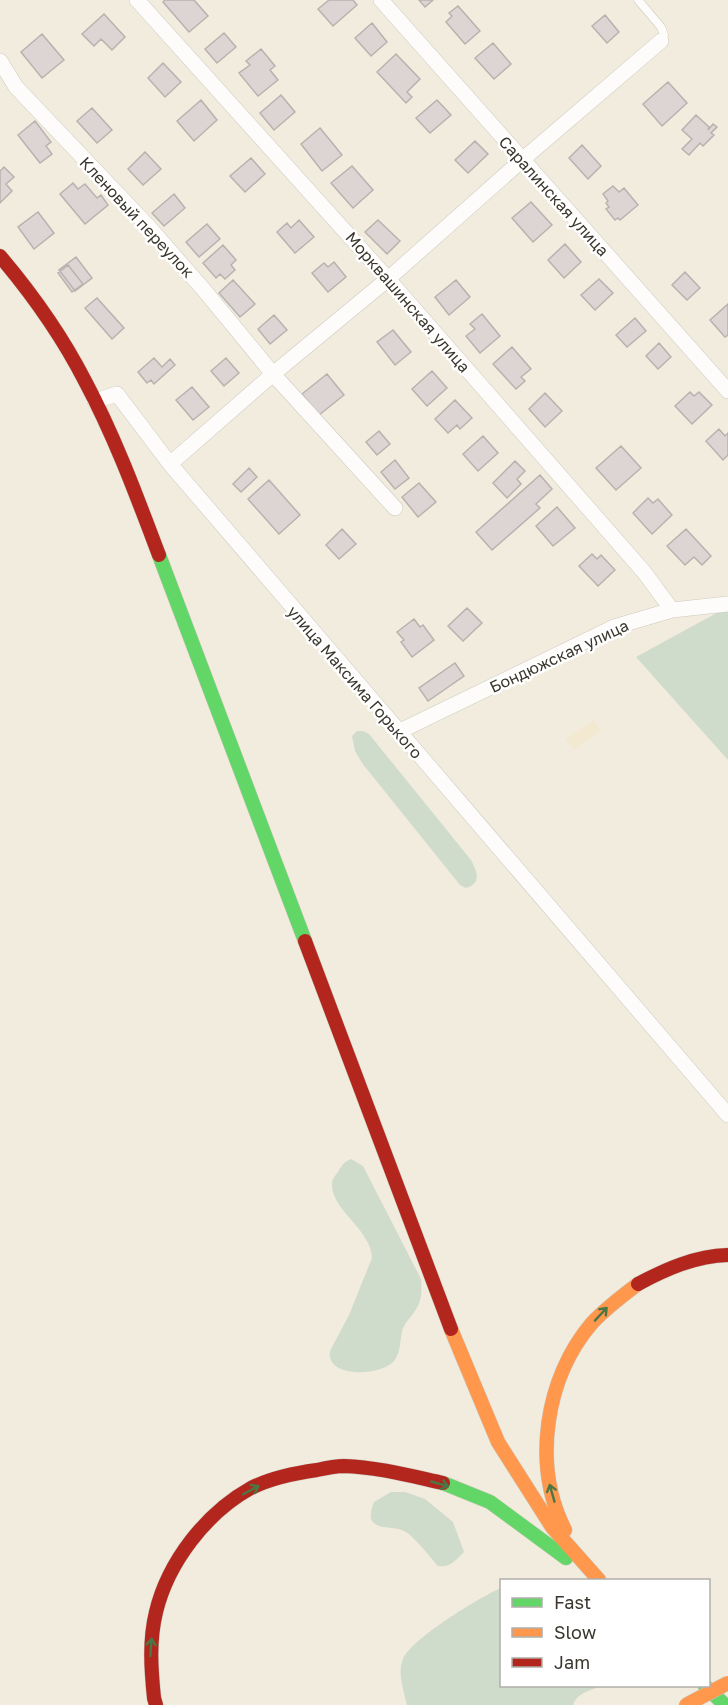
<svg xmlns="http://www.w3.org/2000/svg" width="728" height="1705" font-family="'Golos Text',sans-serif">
<rect width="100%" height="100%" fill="#f2ecde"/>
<path fill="#f3e8d0" d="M594,720L601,731L574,750L566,739Z"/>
<path fill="#cfdbcb" d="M722,610H728V760L636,657Z
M357,731H363L369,734L471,860C477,872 482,883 466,888L460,885L362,763L355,751L352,736Z
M351,1159L363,1166L421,1279C422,1294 422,1302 413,1314C410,1318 406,1322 404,1326C399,1337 402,1351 394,1361C380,1377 325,1378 330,1351L349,1315L372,1258C371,1229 331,1210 332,1184C332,1179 335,1176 338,1172C342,1165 344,1162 351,1159Z
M391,1492H405L425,1499L453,1522L464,1552C456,1560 450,1568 438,1566C430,1557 414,1536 404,1531C395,1526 378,1530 372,1521C369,1515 372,1508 374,1502Z
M501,1588L502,1686H602C591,1690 577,1693 573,1705H407C404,1691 397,1673 403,1659C411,1639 480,1597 501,1588Z"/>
<path fill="#dcd5d4" stroke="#b8b2af" stroke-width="1.5" d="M165,0H194L208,16L189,32L163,2Z
M329,0H353L357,5L333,26L318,9Z
M419,0H433L425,7Z
M458,6L480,31L465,44L446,22L452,16L449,13Z
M104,14L125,37L112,50L101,39L94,46L82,34Z
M605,15L619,32L607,43L592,26Z
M372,23L387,42L371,56L355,38Z
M224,33L236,47L217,63L205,49Z
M42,34L64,60L42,78L21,52Z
M493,43L511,64L494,79L475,58Z
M261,49L275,66L270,70L278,80L258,96L239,73L250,65L246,61Z
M396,54L420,79L407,92L412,97L406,103L377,72Z
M163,63L181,82L165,97L148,78Z
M668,82L687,103L662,126L643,104Z
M281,95L295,112L274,130L260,113Z
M201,100L217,120L194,141L177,121Z
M437,100L451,115L430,133L416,118Z
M92,108L112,130L97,143L77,121Z
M696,115L709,127L708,130L713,124L717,127L711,133L714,135L703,146L700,143L689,155L682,149L692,139L682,130Z
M35,121L51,142L46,146L52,154L40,163L18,135Z
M320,128L342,155L322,171L301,144Z
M475,141L488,154L468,173L455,160Z
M582,145L601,166L588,179L569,158Z
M145,152L161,169L143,185L128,169Z
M251,158L265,174L245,192L230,176Z
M352,166L373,190L353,208L331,183Z
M4,167L14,177L6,184L12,191L0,203V171Z
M73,183L78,189L85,184L97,198L101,195L108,205L85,224L60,194Z
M613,186L619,192L624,188L638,205L620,220L618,218L615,220L606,209L609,207L606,203L608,201L603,194Z
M174,194L185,208L164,226L152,213Z
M531,202L552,225L533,242L512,218Z
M38,212L54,233L34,249L18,227Z
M299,220L314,237L295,253L277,232L287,223L291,228Z
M378,220L400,241L387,254L365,232Z
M207,224L220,239L199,257L186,242Z
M565,244L581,262L564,278L548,260Z
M223,245L236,260L231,265L235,270L225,279L220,274L216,278L203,263Z
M76,257L92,278L75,291L59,270Z
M334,262L346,277L328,292L312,273L324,263L328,267Z
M68,265L83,284L72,292L58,273Z
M685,272L700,288L687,300L672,285Z
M599,279L613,293L595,310L581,295Z
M233,280L255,304L240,317L219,293Z
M456,280L470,297L449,315L435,297Z
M97,298L124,328L112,339L85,308Z
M728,304V335L725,337L710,320Z
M482,314L500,336L480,353L466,336L475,329L470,324Z
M274,315L287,330L270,344L258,329Z
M635,318L646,331L627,347L616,335Z
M393,330L411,352L395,365L377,342Z
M659,343L671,357L658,369L646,356Z
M512,347L531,369L521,377L525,381L516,389L493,364Z
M154,358L162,367L170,359L175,365L154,384L151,380L147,383L138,372Z
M226,358L239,373L224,386L211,371Z
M432,371L447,388L427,406L412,389Z
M327,374L344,395L319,415L302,394Z
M192,387L209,407L193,420L176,400Z
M690,392L694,396L699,392L712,405L692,424L675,406Z
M545,393L562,411L545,427L529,409Z
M455,400L472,418L460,429L457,425L448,433L435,419Z
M719,429L725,436L728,433V455L723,460L706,441Z
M379,431L390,444L377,455L366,442Z
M483,436L498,453L478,471L463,454Z
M621,446L641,468L616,490L596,468Z
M395,460L409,478L395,489L381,472Z
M515,461L525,471L517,479L521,484L507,498L493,483Z
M249,468L257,477L241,492L233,484Z
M540,475L552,489L536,504L540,508L492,550L476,532Z
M269,480L300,515L279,534L248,499Z
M419,483L436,502L418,517L402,497Z
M648,498L653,503L658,499L672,515L652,534L633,513Z
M557,507L575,528L553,546L536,526Z
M342,529L356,544L339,559L326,545Z
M686,529L711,556L702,565L694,557L685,565L667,546Z
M592,554L597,559L601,555L615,570L598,586L579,566Z
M467,608L482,623L463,641L448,626Z
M414,619L420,627L423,625L434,640L412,657L401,642L404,640L397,632Z
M455,663L464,676L428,701L419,688Z"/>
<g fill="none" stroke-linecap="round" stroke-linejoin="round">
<defs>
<path id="lane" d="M638,0L661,27L664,35L661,41"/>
<path id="street" d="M137,0L388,279L644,572L672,610
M381,0L728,391
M0,61L16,87L149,227L204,290L273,374L395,508
M95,401L117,394L170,464L728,1115
M170,464L273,374L388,279L522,160L661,41
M398,732L614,627L672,610L728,604"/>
<path id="fast" d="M159,555L305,941
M443,1483L490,1502L566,1558
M705,1686L725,1705"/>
<path id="slow" d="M451,1329L498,1442L552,1527L599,1580
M565,1530C532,1465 545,1378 592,1323C606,1308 622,1296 638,1284"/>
<path id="jam" d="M0,256C33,295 62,336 85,381C115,437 137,497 159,555
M305,941L451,1329
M638,1284C666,1269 695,1256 728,1255
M156,1705L154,1698C151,1668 149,1641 156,1612C168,1562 206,1513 251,1488C271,1478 295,1473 317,1470C326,1468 335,1466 344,1466C377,1467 411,1476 443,1483"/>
</defs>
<use href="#lane" stroke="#cec9bf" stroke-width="9"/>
<use href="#street" stroke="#cec9bf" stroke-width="16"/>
<use href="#fast" stroke="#cec9bf" stroke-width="15"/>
<use href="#slow" stroke="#cec9bf" stroke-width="15"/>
<use href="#jam" stroke="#cec9bf" stroke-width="15"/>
<use href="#lane" stroke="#fdfcfa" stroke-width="8"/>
<use href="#street" stroke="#fdfcfa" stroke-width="15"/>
<use href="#fast" stroke="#63d668" stroke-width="14"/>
<use href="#slow" stroke="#ff974d" stroke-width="14"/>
<use href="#jam" stroke="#b3261e" stroke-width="14"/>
<defs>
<path id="slow-bridge" d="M686,1705L728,1683"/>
</defs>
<use href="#slow-bridge" stroke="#cbc8c1" stroke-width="15" stroke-linecap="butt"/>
<use href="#slow-bridge" stroke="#ff974d" stroke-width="14"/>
</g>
<defs><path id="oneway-shaft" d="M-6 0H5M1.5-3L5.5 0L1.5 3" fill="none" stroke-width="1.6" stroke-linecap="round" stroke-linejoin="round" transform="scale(1.5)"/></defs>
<g stroke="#4b7745">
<use href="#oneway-shaft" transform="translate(601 1314) rotate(-47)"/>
<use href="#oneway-shaft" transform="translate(440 1484) rotate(16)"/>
<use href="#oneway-shaft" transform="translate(251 1490) rotate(-28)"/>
<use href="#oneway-shaft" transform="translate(552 1493) rotate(-106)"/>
<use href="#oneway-shaft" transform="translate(151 1647) rotate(-86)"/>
</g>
<g text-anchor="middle" stroke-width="5" stroke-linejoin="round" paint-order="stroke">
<g font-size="16" fill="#3b372e" stroke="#fff">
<text transform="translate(554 196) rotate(48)" y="6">Саралинская улица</text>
<text transform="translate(137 217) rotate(47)" y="6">Кленовый переулок</text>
<text transform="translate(408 302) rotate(49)" y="6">Морквашинская улица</text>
<text transform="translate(559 656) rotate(-25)" y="6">Бондюжская улица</text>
<text transform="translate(355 682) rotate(49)" y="6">улица Максима Горького</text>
</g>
</g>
<rect x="500" y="1579" width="210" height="108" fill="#ffffff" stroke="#b1afab" stroke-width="1.5"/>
<rect x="512" y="1598" width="30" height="9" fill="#63d668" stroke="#b1afab" stroke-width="1.5"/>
<text x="554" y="1609" font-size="18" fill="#3b372e">Fast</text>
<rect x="512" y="1628" width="30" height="9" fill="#ff974d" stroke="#b1afab" stroke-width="1.5"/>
<text x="554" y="1639" font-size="18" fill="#3b372e">Slow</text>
<rect x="512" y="1658" width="30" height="9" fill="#b3261e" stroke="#b1afab" stroke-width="1.5"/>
<text x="554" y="1669" font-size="18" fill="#3b372e">Jam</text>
</svg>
